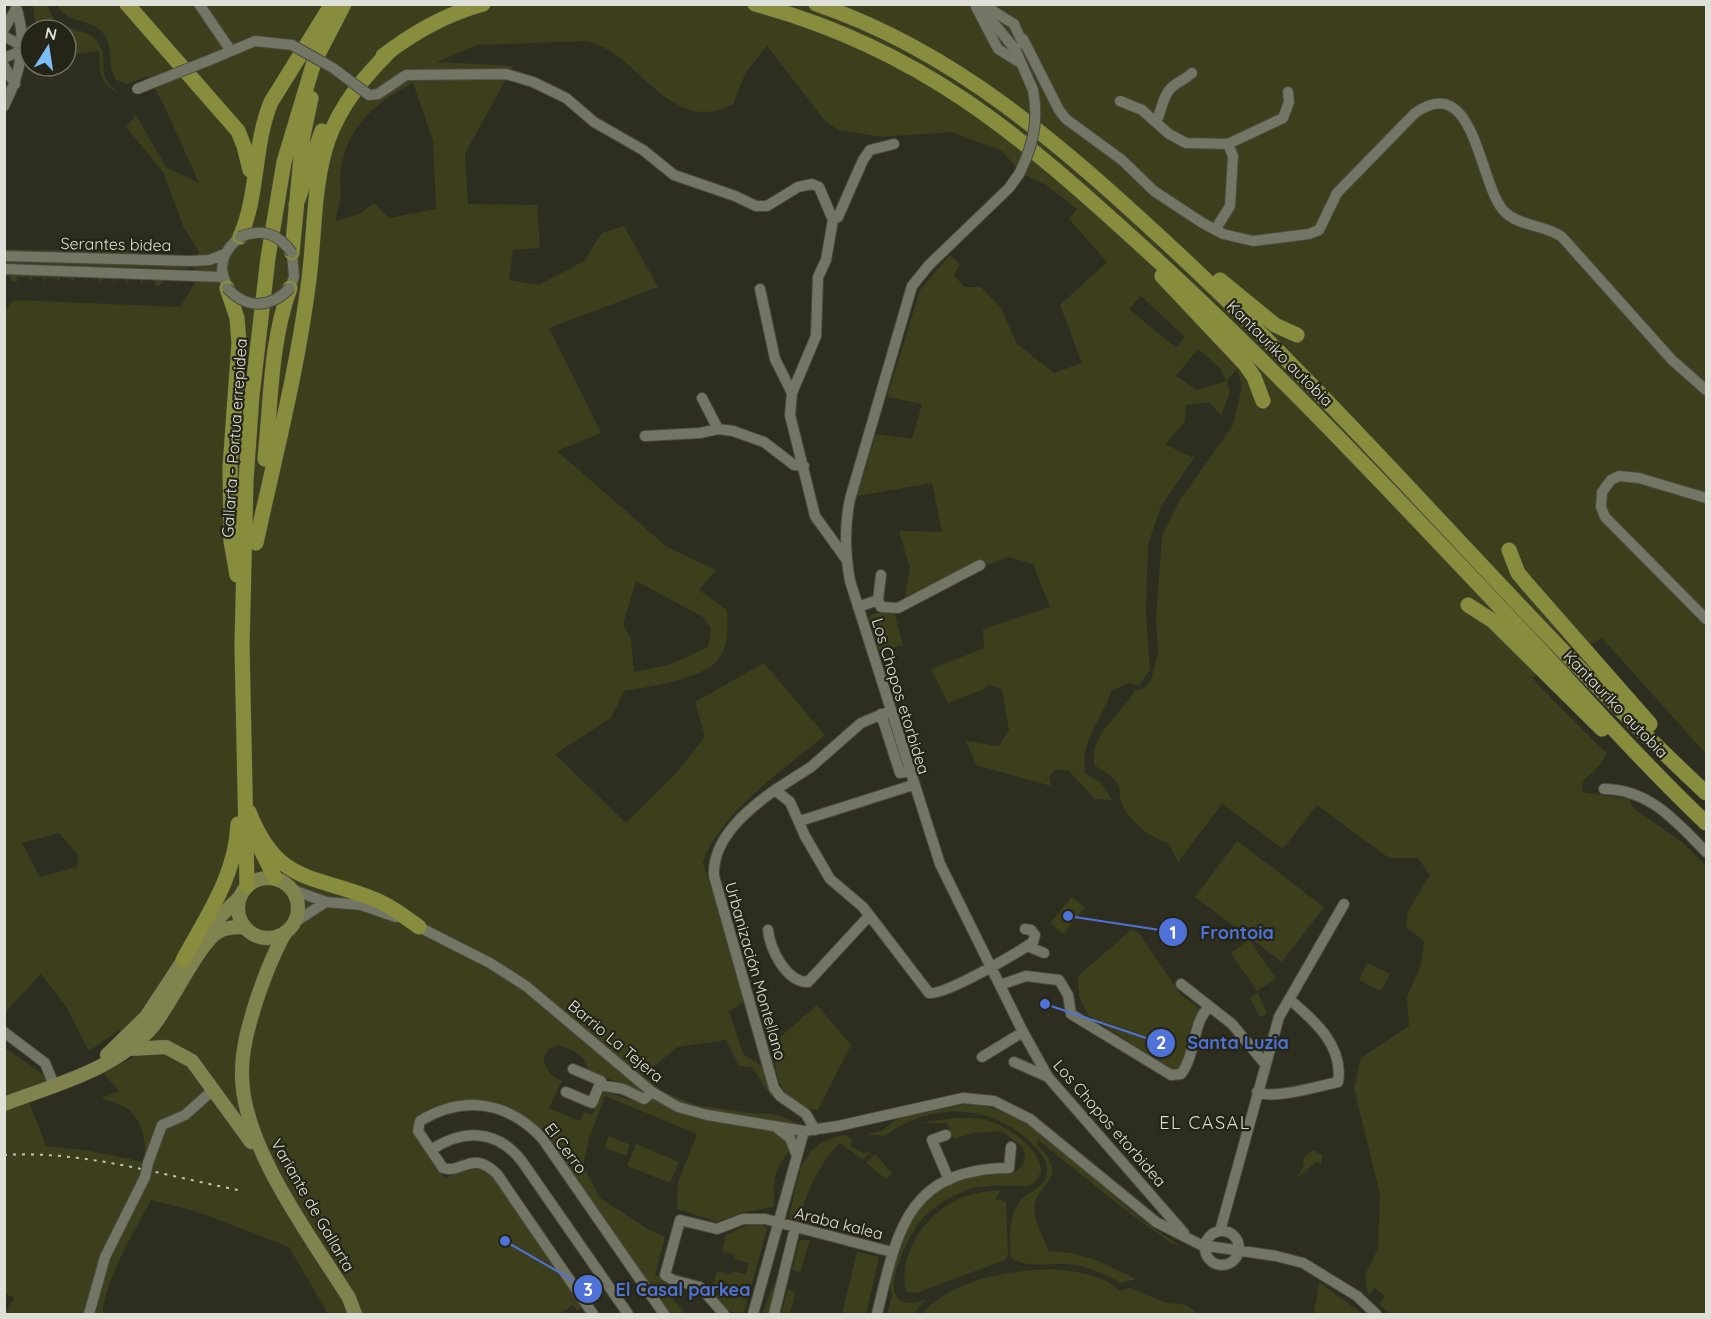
<svg xmlns="http://www.w3.org/2000/svg" width="1711" height="1319" font-family="Quicksand,sans-serif">
<rect width="100%" height="100%" fill="#2d2e20"/>
<path fill="#3d3e1c" fill-rule="evenodd" d="M33,5H48C57,39 82,22 97,41C112,61 92,77 120,93C99,86 100,71 99,51L66,55V30H36Z
M57,5H1706V754L1602,638L1532,678L1607,754L1599,766L1583,781L1582,792L1629,799L1633,808L1683,843L1706,866V1314H1389L1379,1304L1385,1296L1375,1288L1368,1296L1365,1275L1378,1249L1380,1194L1354,1088L1361,1058L1409,1026L1407,997L1421,965L1424,941L1406,927L1408,911L1430,875L1418,858H1389L1317,805L1283,849L1222,804L1178,862L1168,843C1150,838 1127,820 1121,801C1119,795 1121,788 1117,783C1112,775 1103,771 1095,766C1087,735 1122,715 1135,690L1143,689L1151,680L1158,653L1156,618L1162,536L1179,501L1233,425L1242,386L1237,369L1227,380L1230,392L1221,416L1209,402L1186,405L1185,422L1165,444L1191,457L1196,455L1161,506L1148,544L1146,613L1150,670L1139,685L1128,683L1111,691C1103,720 1080,737 1085,773L1101,783L1112,800L1095,799L1069,771L1056,769L1049,777L1051,786L976,765L966,741L999,746L1009,730L1002,689L988,685L982,690L948,703L931,669L984,648L983,629L1050,607L1033,564L1008,557L987,565L980,560L905,597L910,568L899,531L942,532L932,483L857,496L876,434L912,439L922,404L887,397L920,290L950,255L960,264L954,275L964,287H981L1001,308L1017,344L1054,373L1082,363L1060,305L1107,262L1069,219L1077,209L1046,185L1022,174L1002,151L951,132L882,137L839,130L826,122L767,46L745,74L733,104C669,138 641,53 586,41L478,45L436,62L513,66L465,154L468,204L537,205L540,248L513,250L509,280L539,285L584,261L602,233L624,226L658,287L549,328L601,433L557,451L667,547L716,570L699,590L727,610C728,626 729,646 718,660C705,678 645,688 624,691L611,718L555,754L626,823L676,773L705,737L695,702L764,663L825,735C783,771 723,809 703,862L746,1001L729,1011L743,1054L765,1068L798,1114L770,1095L752,1067L739,1066L726,1040L678,1047L643,1075L662,1091L695,1105L750,1113L774,1114L799,1124L779,1134L786,1141L790,1150C783,1160 775,1170 774,1182C773,1191 775,1198 773,1207L745,1212L717,1222L677,1209L678,1182L697,1134L605,1096L589,1139L583,1165L599,1197L646,1228L665,1237L655,1275L667,1281L669,1294L686,1314H668L566,1163L532,1121L496,1103L473,1100L456,1102L414,1131L445,1179L459,1171L478,1166L496,1178L573,1293L582,1307L577,1310L573,1305L559,1314H328L289,1247L195,1211L151,1200C137,1227 102,1285 103,1314H5L14,1298L4,1293V1047L64,1089L29,1102L46,1146L91,1151L143,1162C148,1144 143,1122 128,1109C122,1104 109,1101 101,1098L119,1091L103,1073L136,1056L119,1030L89,1051L67,1008L41,974L5,1012V310L14,300L180,307L196,281L197,270L193,269L194,265H197L199,252L184,228L163,172L126,127L136,115L166,167L199,183L162,101L147,76L128,84L116,80C106,64 115,44 101,31C86,17 70,25 57,5ZM413,83L433,141L436,209L389,218L374,203L359,214L336,221C336,210 341,203 341,194C342,189 340,185 340,180C342,132 373,103 413,83ZM1141,296L1185,337L1176,348L1129,309ZM1198,349L1221,369L1226,381L1197,390L1176,376ZM636,581L703,617L711,628L708,647L669,665L634,672L631,640L623,624ZM59,833L78,855L77,867L40,877L22,843ZM558,1045C573,1050 583,1053 588,1069C607,1081 635,1085 651,1101L642,1104L604,1091L592,1115L584,1112L580,1121L549,1108L562,1081C551,1076 547,1071 543,1059L549,1049Z
M5,249L141,252L136,255L5,251Z
M5,260L188,265L187,269L5,264Z
M9,274L165,279L159,286L155,285V280H143L142,285L140,280L129,279L127,284L126,279H115L114,284L112,279H102L100,284L99,279L87,278L86,284L85,278H74L72,283L71,278H60L58,283L57,278L46,277L44,283L43,277H32L31,282L29,277H17V282L12,281Z
M894,611L903,645L879,651L867,619L873,614Z
M1237,841L1324,907L1282,962L1195,897Z
M1072,897L1085,908L1063,934L1050,923Z
M1131,930L1138,932L1181,995L1203,1011L1187,1061L1179,1069H1170L1088,1015L1079,996L1078,976Z
M1249,940L1276,978L1257,991L1231,953Z
M1367,963L1390,974L1381,991L1359,980Z
M1258,993L1267,1014L1260,1017L1250,997Z
M817,1005L851,1045L818,1110C778,1104 777,1077 772,1044Z
M967,1104C1027,1106 1086,1173 1130,1210C1146,1224 1164,1235 1182,1247L1170,1242L1129,1213L1038,1140L1037,1144C1075,1183 1029,1182 1035,1215C1037,1226 1045,1240 1048,1251L1071,1253L1096,1260L1136,1279L1121,1283C1106,1275 1092,1268 1076,1265C1056,1261 1028,1270 1011,1258C1010,1241 1008,1219 1018,1204C1026,1190 1046,1190 1047,1171C1048,1159 1039,1152 1032,1144C993,1103 929,1101 885,1136L867,1134L883,1130L899,1117Z
M955,1118C968,1118 981,1117 993,1122C1011,1129 1042,1151 1041,1172L1034,1183L1028,1186C1005,1186 986,1183 964,1191C949,1197 933,1207 922,1219C906,1238 866,1319 925,1300L914,1314H887L892,1295L889,1283L903,1235L922,1202L961,1178L1014,1173L1022,1166L1025,1158L1023,1147L1001,1131L973,1133L954,1139L947,1123H920Z
M845,1135L853,1140L850,1146L864,1153L870,1152L863,1160L840,1143C818,1164 806,1194 798,1223L791,1220L789,1216C801,1174 796,1145 845,1135Z
M609,1136L630,1145L626,1156L604,1147Z
M636,1144L679,1162L670,1183L627,1166Z
M1313,1150L1322,1155L1321,1165L1318,1161L1297,1178L1303,1167L1304,1157Z
M875,1154L892,1173L886,1179L866,1163Z
M1001,1190L995,1199L1006,1202L1008,1256L1005,1260L916,1293L906,1291C896,1256 928,1211 960,1198C974,1193 987,1191 1001,1190Z
M753,1222L762,1224L767,1229L744,1312C728,1317 718,1302 712,1288L717,1271L730,1275L732,1271L746,1274L749,1263L734,1259L735,1255L722,1251L726,1235Z
M800,1240H810L800,1273L792,1270Z
M857,1252L879,1257L866,1314H842Z
M1053,1269C1069,1270 1113,1277 1118,1291L1131,1288L1164,1302L1186,1305L1199,1314H921C956,1278 1004,1271 1053,1269Z
M1319,1282L1363,1314H1314Z
M774,1283L779,1284L771,1314H762Z
M788,1289L795,1293L790,1314H781Z"/>
<g fill="none" stroke-linecap="round" stroke-linejoin="round">
<defs>
<path id="minor" d="M199,4L231,51
M978,4L1015,49L1033,90
M985,6L1014,24L1023,44
M976,7L998,49L1021,63
M4,29L16,9
M4,36L22,46L16,53L4,58
M1023,39L1059,110L1066,119L1122,160L1154,191L1201,222L1223,234L1253,241L1309,234L1319,230L1337,193L1415,113C1478,69 1478,191 1507,214C1523,227 1546,225 1562,237L1672,360L1706,390
M217,57L255,41L292,45
M4,66L15,84
M369,95L378,94L406,75L506,74L533,82L566,98L594,122L643,150L674,175L735,196L756,206H767L798,187L812,184L819,187L833,220L826,260L818,277L816,336L792,393L790,415L815,516L846,559
M1120,101L1142,110L1169,134L1186,143L1228,144L1283,118L1289,102L1288,92
M4,106C21,73 28,40 15,4
M1157,121C1161,111 1163,96 1171,88C1177,82 1186,79 1192,73
M1019,174L1009,188L929,265L912,286L850,499C844,527 845,553 850,581L940,864L1023,1032L1048,1077L1184,1233
M833,220L838,217L863,160L870,150L894,144
M1215,230L1230,206L1233,156L1228,144
M4,256L191,261L209,260L225,254
M4,269L223,277
M226,283C217,265 225,249 240,237
M290,288L294,277L292,253
M760,289L775,359L792,393
M702,398L718,429
M645,436L700,433L718,429L733,431L764,442L794,465L804,466
M1706,498L1639,478L1619,476L1611,480L1602,492L1601,507L1605,517L1706,619
M878,600L881,607L898,608L980,565
M858,607L878,600L881,575
M881,714L900,773L909,771
M1604,789C1649,789 1677,822 1706,852
M775,790L811,767L861,723L890,711
M800,821L913,785
M293,890L326,902L361,905L396,917
M295,922L326,902
M413,924L490,963L526,986L652,1092L678,1107L707,1115L804,1131L838,1126L963,1098L994,1101L1030,1119L1156,1222L1201,1245L1276,1256L1303,1263L1357,1296L1376,1314
M1025,929L1031,930L1035,935L1033,942L1027,946
M768,930C770,949 786,982 808,982L869,916
M1181,984L1232,1024L1265,1064
M1000,985L1026,976L1059,980L1068,995L1071,1014L1171,1075L1181,1074C1196,1055 1192,1023 1209,1007
M4,1032L45,1063L54,1085
M982,1057L1023,1032
M1014,1062L1048,1077
M600,1085L623,1089L644,1099L652,1092
M566,1092L592,1103L601,1081L573,1069
M1257,1092C1273,1100 1319,1086 1338,1082C1344,1046 1314,1020 1289,999
M777,1128L790,1138L797,1156
M815,1130L806,1114L780,1096L774,1088L714,876C712,839 747,810 775,790L790,802L805,836L830,879L863,907L929,993C943,996 1012,956 1027,946L1044,953
M946,1135L932,1140L949,1180
M431,1150C463,1129 496,1129 521,1160L628,1314
M148,1163L162,1125L185,1115L213,1090
M1220,1231L1279,1017L1344,904
M1205 1248a17 17 0 1 1 34 0a17 17 0 1 1-34 0Z
M89,1314L105,1257L145,1177
M593,1314L497,1174C471,1149 464,1174 443,1168L418,1131L420,1121C463,1095 507,1101 542,1138L664,1314
M724,1314L700,1287L673,1280L665,1275L680,1220L717,1229L743,1219H765L892,1252
M753,1314L804,1131
M774,1314L795,1228
M877,1314C897,1231 907,1169 1009,1168L1011,1147"/>
<path id="major" d="M238 908a30 30 0 1 1 60 0a30 30 0 1 1-60 0Z
M203,933L239,898
M285,933C272,956 263,980 255,1005C248,1028 242,1049 242,1073C241,1145 311,1237 349,1298L355,1314
M130,1049L166,1047L192,1061L251,1142
M107,1055L146,1017L188,953
M4,1104C56,1084 116,1070 153,1026C171,1004 199,943 218,932C225,927 235,927 244,927"/>
<path id="highway" d="M127,4L238,131L244,146L250,170
M755,4C922,49 1021,136 1145,249C1280,372 1404,506 1530,639C1588,701 1645,765 1706,823
M816,4C956,51 1064,148 1171,247C1358,420 1520,619 1706,793
M383,56C414,32 446,14 483,4
M296,205L322,131
M240,237C259,194 253,146 271,102L332,4
M292,253L303,136L311,98
M1162,276L1245,364L1254,377L1263,401
M1220,280L1275,325L1297,335
M227,288L237,318L239,343L230,467L231,541L237,575
M265,459C271,402 270,343 290,288
M256,543C275,456 298,368 309,279C315,232 313,184 328,140C341,104 364,77 390,51
M1509,550L1518,573L1528,585L1650,724
M1468,605L1493,621L1602,729
M249,812C277,883 310,874 371,898C388,904 404,916 419,927
M258,844L275,878
M247,886L242,645L246,480L252,395L268,258L284,162L314,62L344,4
M183,960C207,916 236,875 238,824"/>
</defs>
<use href="#minor" stroke="#4a4b3f" stroke-width="12"/>
<use href="#major" stroke="#4a4b3f" stroke-width="15"/>
<use href="#highway" stroke="#4a4b3f" stroke-width="16"/>
<use href="#minor" stroke="#737565" stroke-width="10"/>
<use href="#major" stroke="#80834d" stroke-width="14"/>
<use href="#highway" stroke="#888c3d" stroke-width="15"/>
<path stroke="#c4c5bb" stroke-width="2" stroke-dasharray="3 6" stroke-linecap="butt" d="M4,1155C84,1150 165,1176 243,1191"/>
<defs>
<path id="minor-bridge" d="M292,45L333,68L369,95
M137,89L217,57
M1019,174C1033,146 1039,121 1033,90
M240,237C262,228 278,233 292,253
M227,288C246,309 270,309 290,288
M145,1177L148,1163"/>
</defs>
<use href="#minor-bridge" stroke="#4a4b3f" stroke-width="12" stroke-linecap="butt"/>
<use href="#minor-bridge" stroke="#737565" stroke-width="10"/>
</g>
<g text-anchor="middle" stroke-width="4.5" stroke-linejoin="round" paint-order="stroke">
<g font-size="16" fill="#dfe0d7" stroke="#242417">
<text transform="translate(116 244) rotate(1)" y="6">Serantes bidea</text>
<text transform="translate(1280 353) rotate(45)" y="6">Kantauriko autobia</text>
<text transform="translate(234 438) rotate(-86)" y="6">Gallarta - Portua errepidea</text>
<text transform="translate(901 696) rotate(73)" y="6">Los Chopos etorbidea</text>
<text transform="translate(1616 704) rotate(46)" y="6">Kantauriko autobia</text>
<text transform="translate(756 971) rotate(74)" y="6">Urbanización Montellano</text>
<text transform="translate(616 1041) rotate(40)" y="6">Barrio La Tejera</text>
<text transform="translate(1110 1123) rotate(49)" y="6">Los Chopos etorbidea</text>
<text transform="translate(566 1148) rotate(53)" y="6">El Cerro</text>
<text transform="translate(313 1205) rotate(60)" y="6">Variante de Gallarta</text>
<text transform="translate(839 1223) rotate(14)" y="6">Araba kalea</text>
</g>
<g font-size="18" letter-spacing="1.5" fill="#dddfcd" stroke="#242417">
<text x="1205" y="1129">EL CASAL</text>
</g>
</g>
<path fill="none" stroke="#4e72d8" stroke-width="2" d="M1068 916L1173 932M1045 1004L1161 1043M505 1241L588 1289"/>
<g fill="#4e72d8" stroke="#242417" stroke-width="2">
<circle cx="1068" cy="916" r="6"/>
<circle cx="1045" cy="1004" r="6"/>
<circle cx="505" cy="1241" r="6"/>
<circle cx="1173" cy="932" r="15"/>
<circle cx="1161" cy="1043" r="15"/>
<circle cx="588" cy="1289" r="15"/>
</g>
<g font-size="18" text-anchor="middle" font-weight="bold" fill="#fff">
<text x="1173" y="939">1</text>
<text x="1161" y="1049">2</text>
<text x="588" y="1296">3</text>
</g>
<g font-size="18" text-anchor="middle" font-weight="bold" fill="#4e72d8" stroke="#242417" stroke-width="4.5" stroke-linejoin="round" paint-order="stroke">
<text x="1237" y="939">Frontoia</text>
<text x="1238" y="1049">Santa Luzia</text>
<text x="683" y="1296">El Casal parkea</text>
</g>
<rect width="1711" height="1319" fill="none" stroke="#dfe0d7" stroke-width="12"/>
<g transform="translate(48 48) rotate(12)"><circle r="28" fill="#242417" stroke="#6f6f64" stroke-width="1.5"/>
<path d="M0-4.5L10 22L0 15L-10 22Z" fill="#7dbef9"/>
<text y="-9" font-size="16" font-weight="bold" text-anchor="middle" fill="#dfe0d7">N</text>
</g>
</svg>
